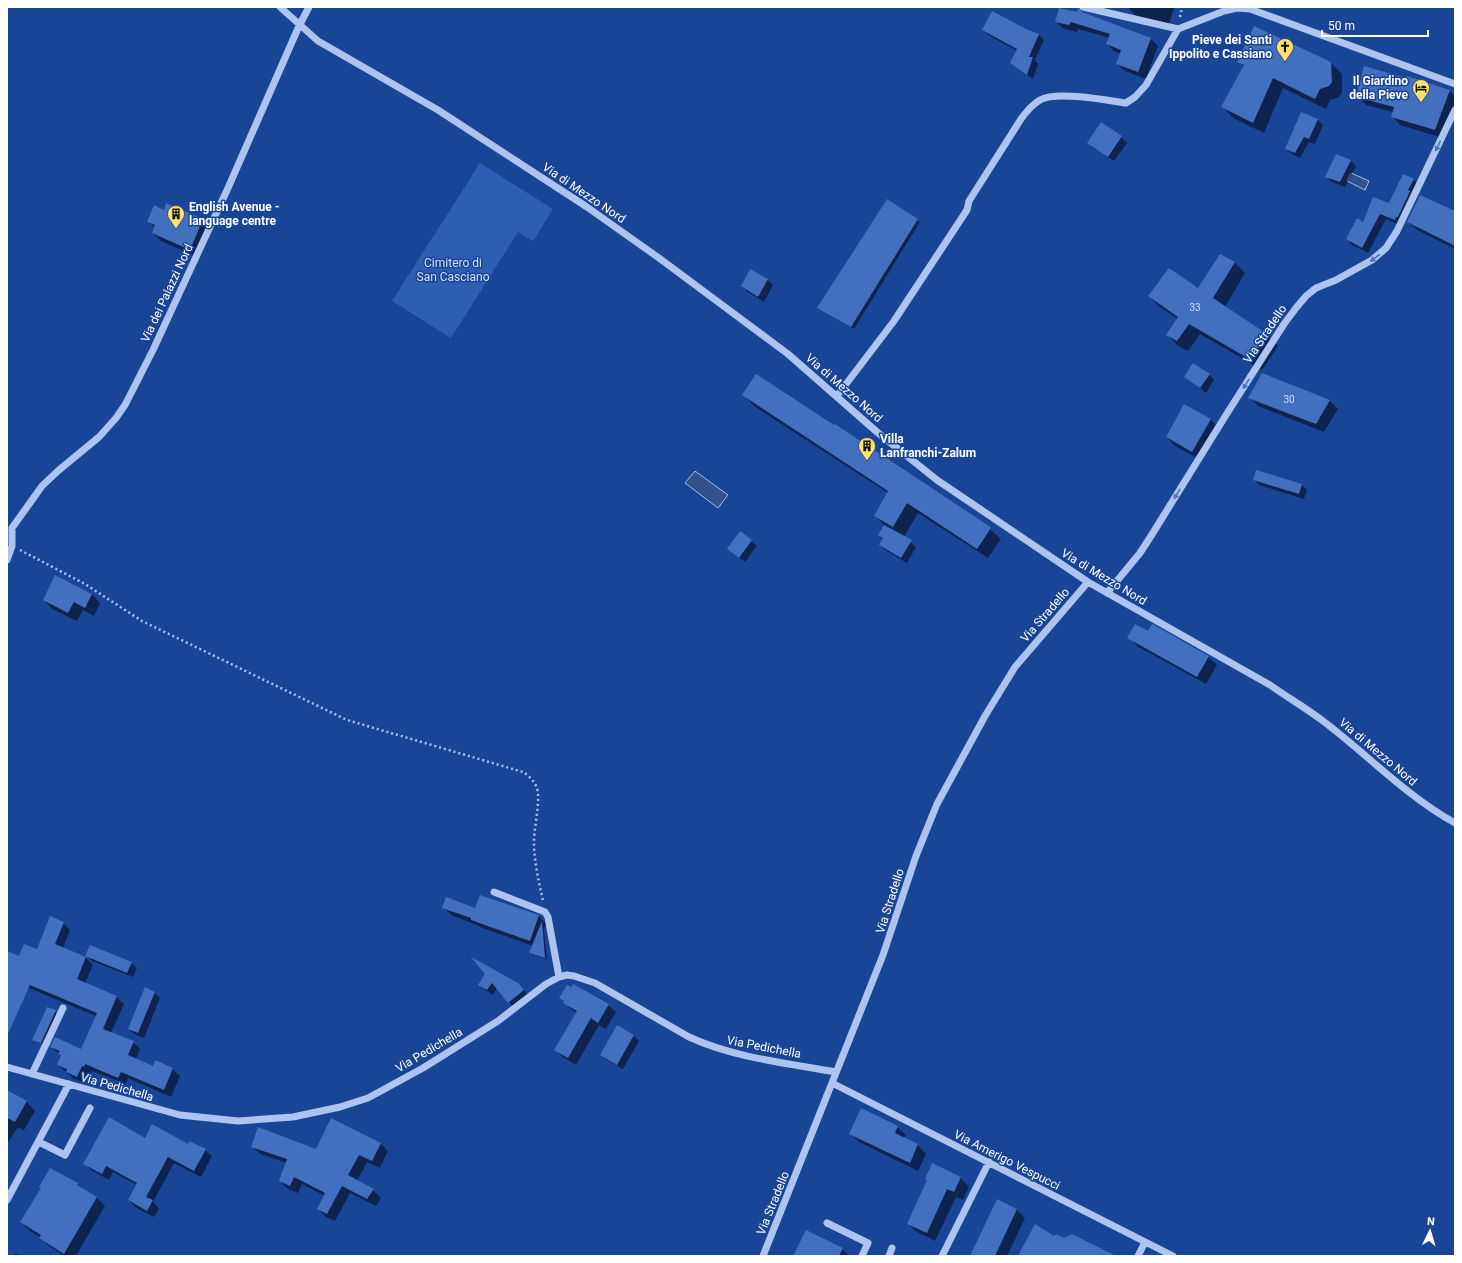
<svg xmlns="http://www.w3.org/2000/svg" width="1462" height="1263" font-family="Roboto,sans-serif">
<rect width="100%" height="100%" fill="#194596"/>
<path fill="#2d5eb4" d="M480,163L553,209L533,241L518,232L451,338L392,301Z"/>
<path fill="#32528e" stroke="#9fbff3" d="M1351,173L1369,181L1365,190L1347,181Z
M695,471L728,495L718,508L685,483Z"/>
<path fill="#0007" d="M1129,7H1173L1174,8L1168,27L1137,17L1129,9Z
M1060,9L1151,39L1158,46L1146,79L1125,71L1117,64L1121,54L1115,52L1107,44L1110,38L1078,29L1077,32L1064,29L1056,22Z
M983,30H1025L1039,35L1044,40L1035,60L1038,64L1033,79L1011,63L1017,51L988,35Z
M1238,61L1331,63L1342,74V93L1339,97L1330,100L1326,109L1283,88L1264,133L1233,118L1223,107L1244,67Z
M1408,77L1450,91L1455,96V108L1443,138L1400,125L1392,116L1393,112L1366,105L1358,97L1407,79Z
M1318,120L1323,125L1315,144L1309,142L1300,158L1292,154L1286,149Z
M1121,137L1127,143L1114,161L1094,148L1088,142Z
M1351,161L1356,166L1345,187L1332,182L1326,176Z
M1413,179L1419,185L1400,225L1386,219L1368,253L1352,245L1347,239L1363,223L1389,204Z
M887,201L920,222L854,329L818,308Z
M164,211L202,220L211,229L199,258L161,241L153,233L155,228L149,222Z
M1455,212V249L1417,230L1408,222Z
M1234,262L1245,273L1225,307L1267,335L1278,346L1262,370L1200,334L1188,351L1178,346L1168,335L1178,319L1160,307L1149,296L1198,289Z
M751,271L768,280L773,285L764,302L748,292L742,286Z
M1209,374L1214,380L1206,393L1186,376Z
M744,395L990,529L1001,539L988,558L918,513L904,537L916,547L907,563L885,550L880,545L883,539L880,535L885,526L875,516L888,493L754,406Z
M1250,397L1329,400L1338,409L1324,432L1258,406Z
M1210,419L1219,428L1201,460L1175,446L1167,437Z
M1254,479L1301,484L1307,490L1304,499L1259,485Z
M741,533L757,546L745,562L728,549Z
M56,576L92,594L100,603L94,616L83,610L77,621L52,609L44,600Z
M1148,633L1208,657L1217,665L1206,684L1137,646L1129,637Z
M480,896L539,916L546,924L544,929L547,959L533,955L530,953L533,946L480,927L477,925L451,915L443,907L476,909Z
M63,923L70,930L63,948L86,958L93,965L85,983L117,997L124,1004L111,1033L133,1042L140,1049L136,1059L153,1067L173,1069L180,1076L171,1097L128,1078L126,1084L92,1071L91,1074L89,1073L85,1083L74,1079L58,1065L61,1055L51,1047L82,1050L96,1016L7,979V952L19,957L37,951Z
M87,956L131,963L137,968L133,977L92,961Z
M486,974L524,990L529,996L514,1008L497,988L493,995L485,990L479,985Z
M154,992L160,998L144,1038L134,1034L129,1029Z
M560,998L608,1005L616,1012L606,1029L599,1025L576,1065L563,1057L556,1050L577,1013L572,1010Z
M48,1008L58,1014L44,1045L34,1040Z
M634,1036L639,1041L623,1069L607,1060L601,1054Z
M7,1091L27,1102L35,1111L24,1130L18,1127L7,1144Z
M897,1127L906,1135L904,1138L918,1145L926,1154L918,1171L859,1142L850,1133Z
M380,1143L388,1151L380,1168L367,1162L357,1181L373,1190L381,1198L376,1206L350,1193L335,1221L326,1217L318,1209L325,1196L302,1184L298,1193L288,1189L280,1181L287,1163L260,1154L252,1146L317,1150Z
M188,1145L205,1150L212,1156L201,1177L174,1163L153,1202L159,1208L154,1217L135,1207L129,1200L137,1185L113,1172L109,1180L91,1170L84,1163Z
M932,1165L961,1178L969,1187L963,1200L956,1197L935,1241L917,1232L908,1224L928,1181Z
M77,1184L83,1190L97,1198L105,1206L76,1256H64L49,1246L40,1237L30,1231L21,1222Z
M998,1201L1017,1210L1025,1218L1007,1256H972Z
M842,1249L849,1256H794Z
M15,1253L21,1256H14Z"/>
<path fill="#426fbe" d="M1078,7L1082,12L1151,38L1138,72L1116,64L1121,50L1106,44L1110,34L1071,22L1069,25L1055,22L1059,8L1077,12Z
M992,11L1026,29L1039,34L1029,57H1033L1027,75L1010,63L1017,49L982,30Z
M1254,26L1331,62L1332,82L1329,86L1320,89L1315,99L1273,78L1253,123L1221,107L1244,65L1237,62Z
M1364,66L1406,78L1407,76L1450,90L1435,130L1391,117L1394,107L1356,97Z
M1301,112L1318,119L1309,139L1304,137L1295,153L1285,149Z
M1101,122L1122,136L1108,157L1087,143Z
M1336,154L1351,160L1340,182L1325,177Z
M1403,174L1414,179L1408,190L1410,191L1398,217H1396L1395,220L1380,214L1362,248L1346,239L1357,218L1363,222L1373,197L1389,203Z
M1420,195L1455,211V246L1407,222Z
M887,199L918,219L851,327L817,308Z
M166,203L203,219L190,250L152,233L155,225L147,222L154,205L164,210Z
M1220,254L1235,262L1213,298L1267,334L1251,360L1189,324L1177,341L1166,335L1178,317L1148,296L1169,268L1198,288Z
M750,269L768,279L758,297L741,286Z
M1193,363L1210,374L1200,388L1184,377Z
M1262,373L1330,400L1316,424L1248,398Z
M756,374L834,425L835,424L989,526L991,528L977,549L907,503L893,527L874,516L888,491L742,395Z
M1184,404L1211,419L1192,452L1166,437Z
M1256,470L1302,484L1299,494L1253,480Z
M884,525L912,540L901,558L879,545L883,538L878,535Z
M740,531L752,540L739,558L727,549Z
M55,575L92,594L85,608L74,602L68,613L43,600Z
M1135,624L1148,631L1152,624L1209,656L1197,677L1127,638Z
M480,895L539,915L530,941L471,920V918L442,908L446,897L475,908Z
M50,916L64,922L55,944L86,957L77,979L117,996L103,1029L134,1041L128,1055L153,1066L155,1060L173,1068L164,1090L121,1072L118,1078L85,1064L84,1067L82,1066L77,1077L66,1072L67,1069L57,1065L61,1055L58,1054L60,1051L50,1047L55,1037L81,1049L97,1013L30,985L7,1036V951L19,956L24,944L37,949Z
M542,921L545,958L529,953Z
M90,945L132,962L127,973L85,956Z
M471,957L518,983L524,990L508,1003L492,983L487,990L478,985L485,974Z
M573,984L609,1004L598,1023L591,1018L568,1058L554,1050L577,1011L563,1003L564,1001L559,998L567,985L572,987Z
M145,987L155,992L138,1033L128,1029Z
M47,1007L56,1010L41,1043L32,1040Z
M617,1025L634,1035L617,1065L600,1055Z
M7,1090L27,1101L15,1122L7,1118Z
M861,1108L898,1126L895,1133L918,1144L910,1163L849,1134Z
M109,1117L145,1138L152,1124L188,1144L189,1141L206,1149L194,1171L168,1157L146,1197L153,1200L147,1211L128,1200L137,1183L106,1166L102,1174L83,1164Z
M331,1118L381,1143L372,1161L359,1155L348,1175L374,1189L367,1199L342,1186L327,1214L317,1209L325,1193L294,1177L290,1186L279,1181L287,1159L251,1147L258,1127L316,1149Z
M932,1163L961,1177L954,1192L947,1189L927,1233L907,1224L927,1180L925,1179Z
M50,1168L78,1183L77,1185L97,1197L64,1254L39,1238L41,1235L20,1222L41,1188L39,1187Z
M997,1199L1017,1209L995,1256H970Z
M1035,1224L1054,1236L1056,1234L1064,1238L1072,1234L1116,1256H1018Z
M806,1230L843,1248L839,1256H793Z"/>
<g fill="none" stroke-linecap="round" stroke-linejoin="round">
<path stroke="#acc5f0" stroke-width="2.5" stroke-dasharray="2 3" stroke-linecap="butt" d="M1180,17L1182,7
M20,550L85,584L142,621L347,720L523,772C530,776 537,784 538,793C539,810 534,827 534,843C534,862 539,882 543,901"/>
<path stroke="#acc5f0" stroke-width="7" d="M280,7L318,41L438,110L587,207L659,258L788,354L877,432L937,480L1088,582L1270,685C1287,697 1306,708 1323,721C1367,754 1406,796 1455,823
M1083,7L1178,29
M837,396L894,321L967,210L969,201L1021,119C1026,112 1033,104 1040,100C1057,91 1106,100 1126,103L1135,97L1146,85L1178,29L1224,11L1237,8L1250,9L1455,84
M7,560L12,546V528L42,486L59,470L99,437L116,418L125,405L153,350L228,188L299,26L309,7
M1107,593L1140,553L1151,536L1226,415L1284,324L1296,308L1306,296L1316,288L1336,280L1372,260L1386,248L1397,231L1455,110
M494,892L545,912L548,917L559,977
M7,1067L180,1115L238,1121L293,1117L340,1107L368,1098L423,1068L498,1021L546,984L559,977L567,975L574,976L595,983L689,1037C735,1058 786,1063 836,1072
M32,1074L63,1008
M832,1083L1173,1256
M39,1142L65,1155L90,1108
M7,1200L69,1084
M827,1223L868,1243L862,1256
M763,1256L883,955L916,856L937,804L985,716L1015,667L1088,582
M889,1256L892,1248
M942,1256L989,1162
M1138,1256L1145,1242"/>
</g>
<defs><path id="oneway-solid" d="M-6-.8H1V-3.2L6.5 0L1 3.2V.8H-6Z"/></defs>
<g fill="#4c72b6">
<use href="#oneway-solid" transform="translate(1438 146) rotate(116)"/>
<use href="#oneway-solid" transform="translate(1375 258) rotate(142)"/>
<use href="#oneway-solid" transform="translate(1246 384) rotate(122)"/>
<use href="#oneway-solid" transform="translate(1177 494) rotate(122)"/>
</g>
<defs>
<symbol id="church-pin" viewBox="-11 -11 22 30"><path d="M0 17L-7.5 6A9.5 9.5 0 1 1 7.5 6Z" fill="#ffe16b" stroke="#194596"/><path d="M-1.2-6h2.4v3.5h3.3v2.4h-3.3V6h-2.4V-.1h-3.3v-2.4h3.3Z" fill="#111"/></symbol>
<symbol id="hotel-pin" viewBox="-11 -11 22 30"><path d="M0 17L-7.5 6A9.5 9.5 0 1 1 7.5 6Z" fill="#ffe16b" stroke="#194596"/><path d="M-6-4.5h1.5V1H6V5H4.5V3h-9V5H-6ZM-4 0a1.8 1.8 0 1 1 3.6 0ZM.5 0V-2.5h3Q6-2.5 6 0Z" fill="#111"/></symbol>
<symbol id="building-pin" viewBox="-11 -11 22 30"><path d="M0 17L-7.5 6A9.5 9.5 0 1 1 7.5 6Z" fill="#ffe16b" stroke="#194596"/><path d="M-4-6H4V6H1V3H-1V6H-4ZM-2.5-4.3h1.7v1.8h-1.7ZM.8-4.3h1.7v1.8H.8ZM-2.5-1h1.7V.8h-1.7ZM.8-1h1.7V.8H.8Z" fill="#111"/></symbol>
</defs>
<g fill-rule="evenodd">
<use href="#church-pin" x="1275" y="37" width="20" height="27"/>
<use href="#hotel-pin" x="1411" y="78" width="20" height="27"/>
<use href="#building-pin" x="166" y="204" width="20" height="27"/>
<use href="#building-pin" x="857" y="436" width="20" height="27"/>
</g>
<g text-anchor="middle" stroke-width="3" stroke-linejoin="round" paint-order="stroke">
<g font-size="10" fill="#d0dbef">
<text x="1195" y="311">33</text>
<text x="1289" y="403">30</text>
</g>
<g font-size="12" font-weight="bold" fill="#fff" stroke="#194596" text-anchor="end">
<text x="1272" y="44">Pieve dei Santi<tspan x="1272" dy="14">Ippolito e Cassiano</tspan></text>
<text x="1408" y="85">Il Giardino<tspan x="1408" dy="14">della Pieve</tspan></text>
<text x="189" y="211" text-anchor="start">English Avenue -<tspan x="189" dy="14">language centre</tspan></text>
<text x="880" y="443" text-anchor="start">Villa<tspan x="880" dy="14">Lanfranchi-Zalum</tspan></text>
</g>
<g font-size="12" fill="#fff" stroke="#194596">
<text transform="translate(584 193) rotate(34)" y="4">Via di Mezzo Nord</text>
<text transform="translate(167 293) rotate(-65)" y="4">Via dei Palazzi Nord</text>
<text transform="translate(1265 334) rotate(-56)" y="4">Via Stradello</text>
<text transform="translate(844 388) rotate(41)" y="4">Via di Mezzo Nord</text>
<text transform="translate(1104 577) rotate(31)" y="4">Via di Mezzo Nord</text>
<text transform="translate(1045 615) rotate(-49)" y="4">Via Stradello</text>
<text transform="translate(1378 752) rotate(40)" y="4">Via di Mezzo Nord</text>
<text transform="translate(890 901) rotate(-72)" y="4">Via Stradello</text>
<text transform="translate(764 1047) rotate(11)" y="4">Via Pedichella</text>
<text transform="translate(429 1050) rotate(-31)" y="4">Via Pedichella</text>
<text transform="translate(117 1087) rotate(16)" y="4">Via Pedichella</text>
<text transform="translate(1007 1160) rotate(27)" y="4">Via Amerigo Vespucci</text>
<text transform="translate(773 1203) rotate(-68)" y="4">Via Stradello</text>
</g>
<g font-size="12" fill="#d3e2fb" stroke="#194596">
<text x="453" y="267">Cimitero di<tspan x="453" dy="14">San Casciano</tspan></text>
</g>
</g>
<rect width="1462" height="1263" fill="none" stroke="#ffffff" stroke-width="16"/>
<g transform="translate(1430 1231) rotate(5)" stroke="#194596" stroke-width="3" paint-order="stroke">
<path d="M0-3L7 15L0 10L-7 15Z" fill="#ffffff"/>
<text y="-6" font-size="11" font-weight="bold" text-anchor="middle" fill="#ffffff">N</text>
</g>
<path d="M1322 30v6h106v-6" fill="none" stroke="#ffffff" stroke-width="2"/>
<text x="1328" y="30" font-size="12" fill="#ffffff" stroke="#194596" stroke-width="3" paint-order="stroke">50 m</text>
</svg>
